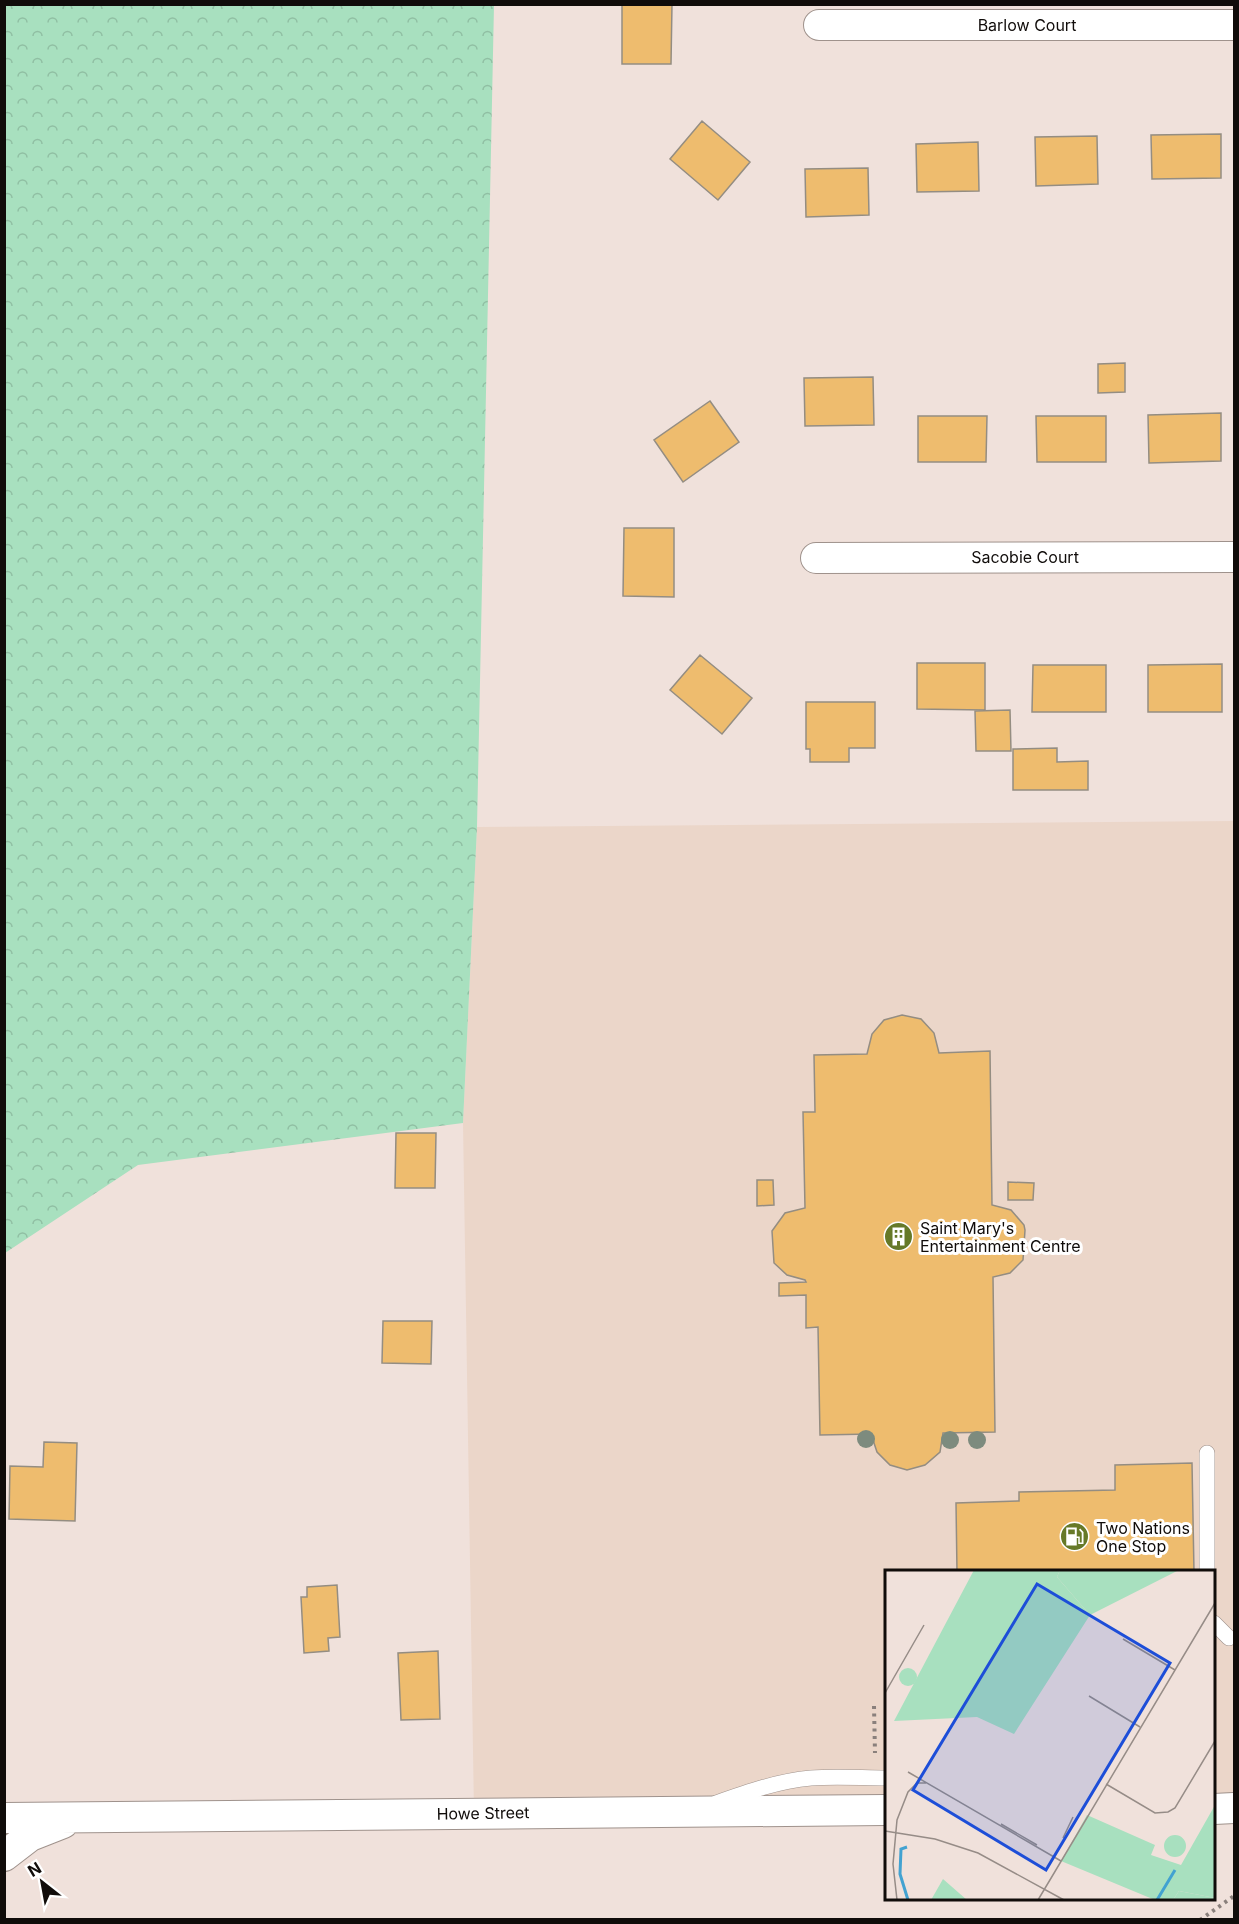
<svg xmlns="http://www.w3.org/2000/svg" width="1239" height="1924" font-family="Inter,sans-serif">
<defs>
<pattern id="forest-crowns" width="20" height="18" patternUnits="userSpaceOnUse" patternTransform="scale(1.5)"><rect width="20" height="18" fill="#a8e0bf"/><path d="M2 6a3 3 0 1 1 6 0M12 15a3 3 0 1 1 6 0" fill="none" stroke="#90bfa3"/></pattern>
</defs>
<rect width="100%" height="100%" fill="#f0e1db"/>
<path fill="#ebd6c9" d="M1234,821V1808L1214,1809V1572H886V1810L474,1813L463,1123L477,827Z"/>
<path fill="url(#forest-crowns)" d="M5,4L494,5L477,827L463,1123L138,1165L5,1253Z"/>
<path fill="#eebc6e" stroke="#948d82" stroke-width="1.5" d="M622,4H672L671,64H622Z
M702,121L750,162L718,200L670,159Z
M1221,134V178L1152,179L1151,135Z
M1097,136L1098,184L1036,186L1035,137Z
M978,142L979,191L917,192L916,144Z
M868,168L869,215L806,217L805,169Z
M1125,363V392L1098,393V364Z
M873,377L874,425L805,426L804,378Z
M710,401L739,442L683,482L654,440Z
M1221,413V461L1149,463L1148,415Z
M918,416H987L986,462H918Z
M1036,416H1106V462H1037Z
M624,528H674V597L623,596Z
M700,655L752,698L722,734L670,690Z
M917,663H985V710L917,709Z
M1222,664V712H1148V665Z
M1033,665H1106V712H1032Z
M806,702H875V748H849V762H810V749H806Z
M1010,710L1011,751H976L975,711Z
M1057,748V762L1088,761V790H1013V749Z
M902,1015L921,1019L934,1033L939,1053L990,1051L992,1205L1011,1210L1024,1225L1025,1230L1023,1260L1010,1273L993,1277L995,1432L943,1433L940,1452L925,1465L907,1470L890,1465L877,1452L871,1434L820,1435L818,1327L806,1328V1295L779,1296V1283L806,1282L805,1280L787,1275L774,1263L772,1231L785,1213L805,1208L803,1112H815L814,1055L867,1054L872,1034L884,1020Z
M396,1133H436L435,1188H395Z
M757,1180H773L774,1205L757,1206Z
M1008,1182L1034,1183L1033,1200H1008Z
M383,1321H432L431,1364L382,1363Z
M44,1442L77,1443L75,1521L9,1519L10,1466L43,1467Z
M1192,1463L1194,1572H957L956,1503L1019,1501V1492L1115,1490V1465Z
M337,1585L340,1637L328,1638L329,1651L304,1653L301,1597H307V1587Z
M438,1651L440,1719L401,1720L398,1653Z"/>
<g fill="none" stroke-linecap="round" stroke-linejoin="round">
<defs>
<path id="service" d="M1207,1453V1572
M1214,1623L1229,1638
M716,1803C747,1792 778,1781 811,1778C836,1776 862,1778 886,1778"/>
<path id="minor" d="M819,25H1234
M816,558L1234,557
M1214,1809L1234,1808
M4,1818L886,1810
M4,1856L30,1836L63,1823"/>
</defs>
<use href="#service" stroke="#9f928c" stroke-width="16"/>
<use href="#minor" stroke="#9f928c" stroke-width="32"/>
<path stroke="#8a807c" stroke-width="4" stroke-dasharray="3 4.5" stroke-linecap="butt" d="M1025,1243L1075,1242
M874,1706L875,1753
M1200,1920L1234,1896"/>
<use href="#service" stroke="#fff" stroke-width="15"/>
<use href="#minor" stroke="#fff" stroke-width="30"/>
</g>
<g fill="#7d8b7e">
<circle cx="866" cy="1439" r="9"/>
<circle cx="950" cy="1440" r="9"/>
<circle cx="977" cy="1440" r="9"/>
</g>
<defs>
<symbol id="building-disc" viewBox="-11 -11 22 22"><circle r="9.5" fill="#667928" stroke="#fff"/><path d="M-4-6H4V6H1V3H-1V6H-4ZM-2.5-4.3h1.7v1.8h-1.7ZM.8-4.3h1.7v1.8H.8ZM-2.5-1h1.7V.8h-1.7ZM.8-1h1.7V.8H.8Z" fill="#fff"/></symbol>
<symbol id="fuel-disc" viewBox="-11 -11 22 22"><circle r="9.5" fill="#667928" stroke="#fff"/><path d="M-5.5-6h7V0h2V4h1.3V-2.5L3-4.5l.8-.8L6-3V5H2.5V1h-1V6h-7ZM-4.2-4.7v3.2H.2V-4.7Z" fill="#fff"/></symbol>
</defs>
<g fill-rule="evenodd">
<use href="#building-disc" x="882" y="1220" width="33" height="33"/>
<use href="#fuel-disc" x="1058" y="1520" width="33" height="33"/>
</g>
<g text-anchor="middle" stroke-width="6" stroke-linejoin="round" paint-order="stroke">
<g font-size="16" fill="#100c0a" stroke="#fff">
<text x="1027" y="31">Barlow Court</text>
<text x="1025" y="563">Sacobie Court</text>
<text transform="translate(483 1813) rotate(-1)" y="6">Howe Street</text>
</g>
<g font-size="16" fill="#100c0a" stroke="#fff" text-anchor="start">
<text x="920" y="1234">Saint Mary's<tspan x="920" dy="18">Entertainment Centre</tspan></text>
<text x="1096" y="1534">Two Nations<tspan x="1096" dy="18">One Stop</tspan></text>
</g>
</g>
<g transform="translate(885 1570)">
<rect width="330" height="330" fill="#f0e1db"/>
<path d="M294,321L330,328V330H288Z" fill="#a8e0bf"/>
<path d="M89,0H175L172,7L205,45L129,164L92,147L9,151ZM330,235V328L294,321L288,330H270L176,291L202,245L270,275L266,285L296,295ZM58,309L82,330H46Z" fill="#a8e0bf"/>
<path d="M175,0H294L205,45L172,7ZM279 276a11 11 0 1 1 22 0a11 11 0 1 1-22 0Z" fill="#a8e0bf"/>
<path d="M14 107a9 9 0 1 1 18 0a9 9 0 1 1-18 0Z" fill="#a8e0bf"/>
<path fill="none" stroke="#42a2d1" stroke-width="3" d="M22,277L16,279L15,304L23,330M272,330L290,300"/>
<path fill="none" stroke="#968c87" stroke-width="1.5" d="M238,69L290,100M0,123L39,55M204,126L255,157M23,202L176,291M221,214L270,243L283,242L290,238L330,171M116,254L152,275M0,261L50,269L93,283L179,330M178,268L188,247M12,330L8,294L12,250L23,222L32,213H41M153,330L330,33"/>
<path fill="#1d4ed8" fill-opacity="0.15" stroke="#1d4ed8" stroke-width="3" d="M152,14L285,93L161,300L28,220Z"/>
<rect width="330" height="330" fill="none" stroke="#100c0a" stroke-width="3"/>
</g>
<rect width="1239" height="1924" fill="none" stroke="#100c0a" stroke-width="12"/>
<g transform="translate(42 1882) rotate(329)" stroke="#ffffff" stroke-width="4.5" paint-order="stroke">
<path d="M0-4.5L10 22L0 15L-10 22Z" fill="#100c0a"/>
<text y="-9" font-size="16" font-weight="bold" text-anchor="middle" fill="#100c0a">N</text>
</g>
</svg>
